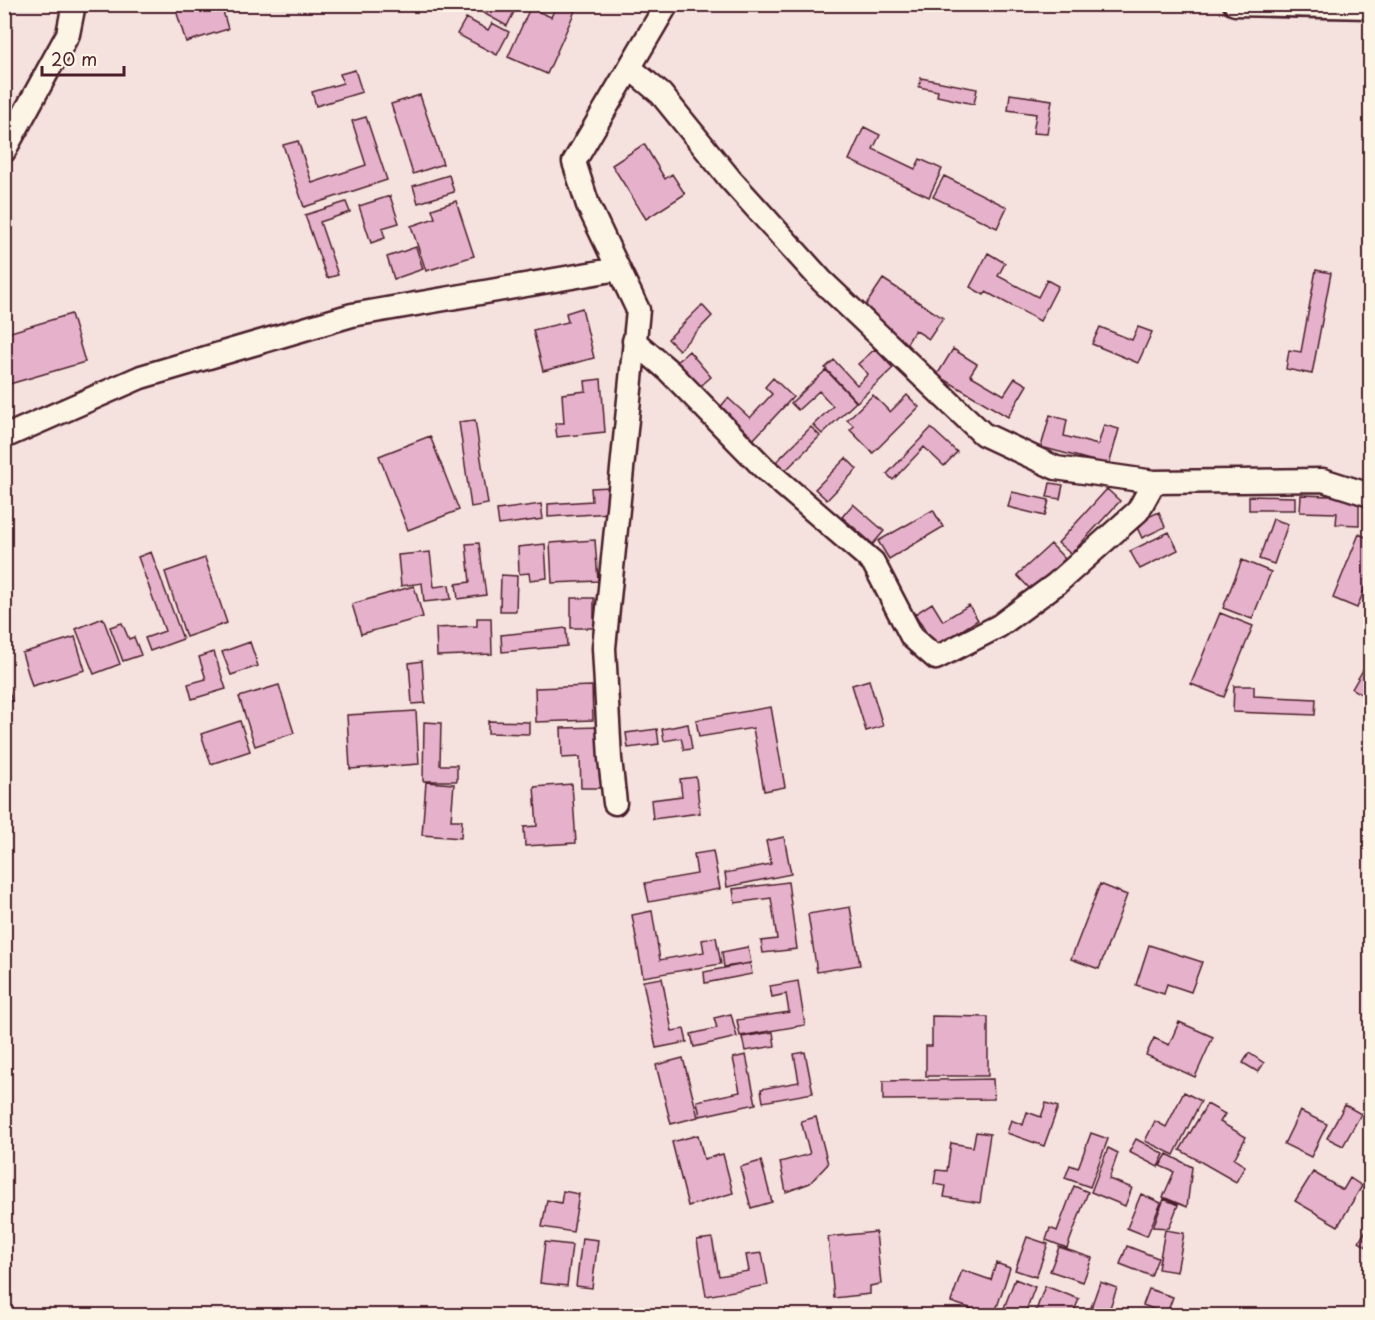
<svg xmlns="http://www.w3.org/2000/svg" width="1375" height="1320" font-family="'Playpen Sans',sans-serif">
<rect width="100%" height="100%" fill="#f5e1dd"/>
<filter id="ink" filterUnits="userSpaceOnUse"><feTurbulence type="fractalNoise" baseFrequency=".0167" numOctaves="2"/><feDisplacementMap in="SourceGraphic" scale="12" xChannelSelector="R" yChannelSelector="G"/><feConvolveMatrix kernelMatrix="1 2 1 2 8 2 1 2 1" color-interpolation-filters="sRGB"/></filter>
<g filter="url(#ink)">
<path fill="#e6b1cb" stroke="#4a1f2b" stroke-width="1.5" d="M174,4H221L228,29L186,42Z
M467,4H518L507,26Z
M557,4L575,11L547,74L508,57L530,8L551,17Z
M466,18L488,30L492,23L509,32L497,55L457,34Z
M355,70L362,92L316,106L312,92L343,83L340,74Z
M921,78L977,89L974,104L937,96L938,91L919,87Z
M1010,94L1052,100L1047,134L1033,133L1036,114L1008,110Z
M420,95L443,164L413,174L391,104Z
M366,117L387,180L304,207L283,145L298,141L312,183L366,165L352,121Z
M864,127L880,135L873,149L915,169L920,159L942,169L929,197L849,160Z
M644,144L665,179L672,174L685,194L646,219L612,165Z
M449,175L454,192L418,203L413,186Z
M944,176L1007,207L997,228L933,197Z
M390,196L399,223L382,228L385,238L371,243L359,206Z
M456,201L474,256L426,271L411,226L435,218L432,209Z
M346,202L350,212L320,222L338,275L327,278L305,215Z
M416,247L423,269L394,279L387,257Z
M988,253L1005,263L998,276L1038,297L1047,280L1058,286L1040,321L986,292L984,295L970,287Z
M1316,270L1331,273L1312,374L1286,369L1289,350L1301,352Z
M883,279L943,318L929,339L915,330L906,345L865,306Z
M702,305L712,316L679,350L668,339Z
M582,308L594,358L543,371L533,330L568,322L566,313Z
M71,314L85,362L6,385L4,379V334Z
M1100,327L1132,340L1138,327L1152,332L1138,363L1092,344Z
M875,349L893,368L857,402L825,368L834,360L857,385L868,374L858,364Z
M953,349L977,364L970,375L1004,395L1015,378L1027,385L1008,417L937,375Z
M689,351L711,377L696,390L674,364Z
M826,370L856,402L822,434L813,425L833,406L819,391L798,410L791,403Z
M773,378L793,397L751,442L717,411L728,398L750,418L772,394L765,387Z
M601,379L605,432L557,437L555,423H564L562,394L586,391L585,381Z
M873,395L890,412L907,395L919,407L873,453L850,430L854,426L847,420Z
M1050,415L1067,420L1064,436L1098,445L1104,425L1119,429L1109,465L1041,447Z
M475,420L488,504L471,507L459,422Z
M811,427L820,436L781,475L772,466Z
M931,428L957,452L944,466L924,447L893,480L887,474Z
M430,436L459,510L408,530L379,456Z
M846,458L857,469L827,500L815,489Z
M1050,483L1063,485L1060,499L1047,497Z
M610,487L611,513L548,517V504L592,501L591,488Z
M1107,489L1120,501L1071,554L1058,543Z
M1012,492L1049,500L1045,516L1008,507Z
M1301,495L1359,497V525L1336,524L1337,513L1300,512Z
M1249,496L1295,497V510H1249Z
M541,504L543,519L499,525L497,510Z
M853,504L884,531L873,544L842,517Z
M933,510L943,527L889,559L878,541Z
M1159,512L1165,527L1142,538L1135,523Z
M1273,519L1288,524L1274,564L1259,559Z
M1169,532L1178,550L1140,569L1130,551Z
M1359,534L1370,539V575L1357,608L1333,598Z
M595,540L598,581L552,583L550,543Z
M479,543L486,595L458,599L456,584L470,582L466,544Z
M545,544L547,578L530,580L529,573L519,574L518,547Z
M1051,544L1065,559L1031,590L1017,575Z
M151,552L183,639L150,651L145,638L165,631L138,557Z
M430,552L434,587L449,585L451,599L424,602L422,583L401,586L398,555Z
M205,558L227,623L186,637L165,572Z
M1242,560L1271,572L1252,619L1223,608Z
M501,575L517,576L516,611H500Z
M414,586L423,617L361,634L352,604Z
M571,598H594V628H571Z
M932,603L943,621L969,605L978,620L935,647L915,614Z
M1220,613L1253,626L1224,697L1191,684Z
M103,618L120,664L94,674L76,629Z
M477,618H491L492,654L437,656L436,628L477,626Z
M122,623L129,639L134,637L141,655L123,661L110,627Z
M566,628L567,646L502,652L501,635Z
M75,637L85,670L32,686L22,653Z
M250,642L258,666L231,675L222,652Z
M214,652L226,689L192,699L188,684L206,679L199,657Z
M422,661L425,703L412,704L409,663Z
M1367,663L1370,665V699L1352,689Z
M4,677L12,701L4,703Z
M869,680L883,726L866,731L852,685Z
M279,685L294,733L255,746L239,697Z
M592,686L593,720L536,722L535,688Z
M1234,686H1254V696L1316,699L1315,715L1233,712Z
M771,707L785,787L764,791L753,728L699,737L696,720Z
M416,711L419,764L350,769L347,715Z
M240,721L250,751L211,764L201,734Z
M488,721L529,722V734L488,733Z
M424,722L441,723L440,765H457V781H423Z
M688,724L692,749L684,750L681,738L664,741L662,729Z
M601,727L603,788H581L580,757L562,758L561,728Z
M657,729L659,744L628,748L626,733Z
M696,777L700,813L653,819L651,800L682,796L680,779Z
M426,782L454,784L451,820H462L461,838L422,835Z
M572,784L576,843L525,846L524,827L537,826L534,787Z
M784,837L791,874L727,887L725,873L771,864L766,841Z
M713,851L720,889L649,902L645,883L697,874L694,854Z
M788,882L797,949L763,953L761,941L777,939L771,898L735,903L733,889Z
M1100,884L1127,895L1099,969L1071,959Z
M850,907L860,965L817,972L808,914Z
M652,911L660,960L704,952L702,940L716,937L721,964L643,977L632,915Z
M1149,945L1202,962L1191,992L1167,984L1164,994L1136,985Z
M748,947L751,963L724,967L722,952Z
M750,963L752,974L705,983L704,972Z
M662,978L672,1031L684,1029L687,1042L656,1048L643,981Z
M798,981L805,1025L740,1036L737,1020L789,1012L786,994L772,997L770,986Z
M731,1014L737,1037L694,1047L691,1034L717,1028L714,1018Z
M932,1016L988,1017V1076H926V1046H932Z
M1179,1022L1213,1037L1195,1077L1146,1055L1154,1038L1169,1045Z
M773,1032L775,1046L745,1051L742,1037Z
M805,1052L813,1093L763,1102L761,1089L799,1082L794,1054Z
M1249,1053L1264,1063L1258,1072L1243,1063Z
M746,1055L756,1104L700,1116L697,1101L740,1092L733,1058Z
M683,1058L698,1117L671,1124L656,1065Z
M993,1079L994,1099L883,1100V1081Z
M1184,1092L1201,1101L1174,1155L1145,1141L1155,1121L1166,1127Z
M1046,1103L1058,1107L1044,1146L1007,1133L1011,1120L1023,1125L1027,1112L1041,1117Z
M1207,1104L1225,1114L1220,1122L1246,1137L1234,1159L1245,1166L1236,1182L1180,1150Z
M1345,1105L1361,1114L1343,1146L1327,1138Z
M1300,1111L1327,1124L1311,1157L1284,1144Z
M816,1117L828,1164L810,1183L786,1192L780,1162L810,1154L801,1121Z
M976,1132L990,1134L980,1203L944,1197L946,1186L934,1184L936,1170L947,1171L951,1143L973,1147Z
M1091,1133L1108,1139L1090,1187L1065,1178L1070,1165L1078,1168Z
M698,1135L704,1159L723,1154L733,1193L688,1206L672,1142Z
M1136,1139L1164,1154L1158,1167L1129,1152Z
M1108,1148L1118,1153L1109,1179L1132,1188L1125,1206L1091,1192Z
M1167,1154L1192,1167L1187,1207L1163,1197L1174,1172L1160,1166Z
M761,1161L772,1202L751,1208L740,1167Z
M1313,1172L1343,1190L1350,1178L1362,1186L1338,1226L1295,1201Z
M1074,1186L1088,1192L1067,1248L1046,1240L1050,1228L1057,1231Z
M563,1191L579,1194L573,1232L542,1227L547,1200L561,1203Z
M1141,1194L1161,1203L1147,1236L1127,1228Z
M1164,1199L1178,1205L1169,1228L1153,1227Z
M1369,1225L1370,1226V1249L1359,1242Z
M1165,1230L1184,1233L1177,1272L1158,1269Z
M876,1232L881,1284L870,1286V1294L834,1298L828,1237Z
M1027,1237L1048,1244L1036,1277L1015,1270Z
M582,1238L598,1240L592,1288L576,1286Z
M712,1238L719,1276L749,1271L746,1255L762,1253L768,1285L706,1296L697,1240Z
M545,1242L572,1245L567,1286L540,1283Z
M1127,1246L1158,1258L1151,1276L1120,1264Z
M1059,1247L1092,1258L1083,1282L1050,1271Z
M996,1263L1010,1268L994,1316L951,1302L962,1270L991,1280Z
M1015,1279L1035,1287L1024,1316H1001Z
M1100,1282L1117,1288L1107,1316H1088Z
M1045,1286L1079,1299L1072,1316H1034Z
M1149,1289L1173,1297L1166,1316H1153L1156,1310L1143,1305Z"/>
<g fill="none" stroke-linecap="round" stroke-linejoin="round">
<defs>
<path id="minor" d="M1235,4L1370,7
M630,68L661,94L730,179L822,281L983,434L1056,468L1154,482L1323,480L1370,495
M4,151L68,34L74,4
M634,341L669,371L764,468L873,562L912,637L936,658L999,626L1056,584L1138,511L1154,482
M4,437L141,377L352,315L618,269
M615,803L610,759L604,648L638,310L588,205L574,162L667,4"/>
</defs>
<use href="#minor" stroke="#4a1f2b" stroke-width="27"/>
<use href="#minor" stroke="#fcf5e5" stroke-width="22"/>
</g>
</g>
<rect width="1375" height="1320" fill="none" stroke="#fcf5e5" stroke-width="24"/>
<rect x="12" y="12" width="1351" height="1296" fill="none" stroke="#4a1f2b" stroke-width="2" filter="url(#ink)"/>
<path d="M42 66v9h82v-9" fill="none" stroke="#4a1f2b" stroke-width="3"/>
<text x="51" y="66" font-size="18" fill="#4a1f2b" stroke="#fcf5e5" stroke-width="4.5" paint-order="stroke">20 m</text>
</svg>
